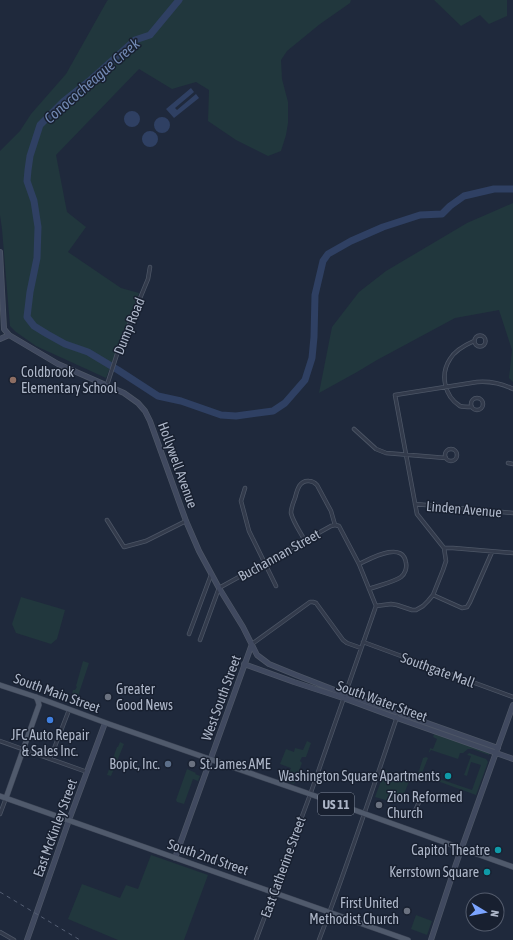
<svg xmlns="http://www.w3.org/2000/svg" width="513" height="940" font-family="'Asap Condensed',sans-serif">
<rect width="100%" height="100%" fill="#1f293c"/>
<path fill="#21373d" d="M108,0H351L350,3L320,24L287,51L281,60L282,79L288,102V123L286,135L281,151L268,156L236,140L208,121L209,90L196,82L172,89L139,69L56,155L67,212L86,227L68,252L121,288L139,293L106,378L36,346L16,332L10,326L2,229L0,215V151L20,131L31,114L66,74L107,1Z
M434,0H507V16L489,24L480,15L461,26Z
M513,203V382L509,378L512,350L499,310L455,318L377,360L357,372L319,393L332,327L359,292L386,271L467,223Z
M21,597L65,610L57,639L51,644L16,633L12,624Z
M83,661L89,663L76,702L70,701L73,690H75L77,687L76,686Z
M434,734L490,753L489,755L472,749H468L463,753H460L458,759L431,750L429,753L430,748L433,749L437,739L433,737Z
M307,741L311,743L306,757H302L300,761L302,763L294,784L286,781L291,768L280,764L286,749L294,752L295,748L303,750Z
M120,742L124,744L111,776L107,775L117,747H118Z
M469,753L486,759L488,762L476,795L418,774L423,758L426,757L428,758L422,773L472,790L481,765L471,762L467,776L464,775L471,756L467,755Z
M187,769L196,773L195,774L200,776L198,781L193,779L184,804L177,802L176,800Z
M385,770L410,779L404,794L401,793L399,795L402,798L401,801L396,803L375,797Z
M151,855L208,875L184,940H118L68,919L82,884L120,898L126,885L138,889Z
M416,915L432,921L427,935L411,929Z"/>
<path fill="#2f4063" d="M191,88L194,92L175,108L177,110L196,94L199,98L174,118L166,109Z
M124 119a8 8 0 1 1 16 0a8 8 0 1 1-16 0Z
M154 125a8 8 0 1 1 16 0a8 8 0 1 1-16 0Z
M142 139a8 8 0 1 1 16 0a8 8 0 1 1-16 0Z"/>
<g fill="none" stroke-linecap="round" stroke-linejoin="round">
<path stroke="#2f4063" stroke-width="7" d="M179,0L150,35L135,40L88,82L64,101L40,125L30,156L28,170L27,181L34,201L38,227L37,258L30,292L27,317L34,326L47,334L65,344L88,352L118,370L158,396L181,401L221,415L236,416L273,411L285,403L305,380L312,358L314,337L315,295L323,261L328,254L351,241L383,227L420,215L442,214L450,206L464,196L494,189H513"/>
<defs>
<path id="street" d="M474.5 341a5.5 5.5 0 1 1 11 0a5.5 5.5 0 1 1-11 0Z
M107,385L117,354L148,279L150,267
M471 404a6 6 0 1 1 12 0a6 6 0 1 1-12 0Z
M472,407C468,407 463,407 460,406C444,396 440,374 450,359C455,350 465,345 474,341
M354,429L376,449L386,453L446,458
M445 455a6 6 0 1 1 12 0a6 6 0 1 1-12 0Z
M508,463L513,464
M245,488L241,501L249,531L276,586
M415,504L513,513
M107,520L124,547L146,541L186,521
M305,541C301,533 293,522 291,513C291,508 293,503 295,498C297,491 299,480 309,481C313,481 315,483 317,485L331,511L335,525
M444,548H453L513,553
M359,564C370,559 403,540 406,563C407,568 405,574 401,577C394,582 377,586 369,589
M433,595L462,608L467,607L470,602L492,552
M376,606L391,604L397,605L412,610H416L423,606L428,601L433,595L443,570L446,561L444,548L417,514L395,395L477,382C490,381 501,383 513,389
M189,634L211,575
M200,640L219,588L331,526L335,525L339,526L359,564L376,606
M363,642L513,697
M252,644L310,602H313L316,603L343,640L347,643L361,648
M0,741L87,772
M50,759L69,710
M414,813L421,798
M0,814L6,798
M0,932L14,940
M256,940L310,795L376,606
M319,940C347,867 372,791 397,717"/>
<path id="secondary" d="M0,252L4,329L9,335L58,364L124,393L138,403L145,411L150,421L186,521L199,551L219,588L243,627L257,655L269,664L296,675L345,694L498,748
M0,339L9,335
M244,664L294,682L343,698L397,718L513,759
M175,858L252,644
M27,940L69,820L105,723
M431,940L456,864L513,705"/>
<path id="primary" d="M0,685L36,697L109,724L307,793L513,867
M0,796L408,940
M6,798L39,705L38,701L36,697"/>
</defs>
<use href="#street" stroke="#4d5666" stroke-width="4.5"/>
<use href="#secondary" stroke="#4d5666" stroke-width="6"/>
<use href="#primary" stroke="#3c4455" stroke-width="6"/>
<use href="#street" stroke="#333b4c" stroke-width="3"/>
<use href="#secondary" stroke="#40495f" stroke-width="4.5"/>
<use href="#primary" stroke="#505a6c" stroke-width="5"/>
<path stroke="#545e73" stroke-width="1" stroke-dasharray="4 4" stroke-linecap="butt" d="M0,892L80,940"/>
</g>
<circle fill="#8d6e63" stroke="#182030" stroke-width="1.5" cx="13" cy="380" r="4"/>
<g fill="#6b7280" stroke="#182030" stroke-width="1.5">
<circle cx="108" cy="697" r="4"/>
<circle cx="192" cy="764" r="4"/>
<circle cx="379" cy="805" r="4"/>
<circle cx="407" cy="911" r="4"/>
</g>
<circle fill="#3f7fe0" stroke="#182030" stroke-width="1.5" cx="50" cy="720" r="4"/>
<circle fill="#5c6f8a" stroke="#182030" stroke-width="1.5" cx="168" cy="764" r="4"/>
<g fill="#0f9aa8" stroke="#182030" stroke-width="1.5">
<circle cx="448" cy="776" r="4"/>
<circle cx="498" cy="850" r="4"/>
<circle cx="487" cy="872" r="4"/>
</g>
<g text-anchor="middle" stroke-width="3" stroke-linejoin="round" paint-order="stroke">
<rect fill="#182030" stroke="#80899a" stroke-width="1" x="318" y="793" width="36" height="22" rx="3"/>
<g font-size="13" font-weight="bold" fill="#adb6c8">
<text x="336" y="809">US 11</text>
</g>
<g font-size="14" fill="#adb6c8" stroke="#182030">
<text transform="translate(129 326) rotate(-68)" y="5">Dump Road</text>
<text transform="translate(178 465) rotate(70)" y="5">Hollywell Avenue</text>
<text transform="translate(464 509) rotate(5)" y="5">Linden Avenue</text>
<text transform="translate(279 555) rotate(-29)" y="5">Buchannan Street</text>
<text transform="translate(438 670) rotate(20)" y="5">Southgate Mall</text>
<text transform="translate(57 693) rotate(20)" y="5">South Main Street</text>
<text transform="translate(221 698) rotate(-70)" y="5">West South Street</text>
<text transform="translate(382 701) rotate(20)" y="5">South Water Street</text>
<text transform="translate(55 828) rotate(-70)" y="5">East McKinley Street</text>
<text transform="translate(208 857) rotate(19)" y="5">South 2nd Street</text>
<text transform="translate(283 867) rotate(-70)" y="5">East Catherine Street</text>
</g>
<g font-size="14" fill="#adb6c8" stroke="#182030" text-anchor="end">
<text x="21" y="377" text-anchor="start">Coldbrook<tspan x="21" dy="16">Elementary School</tspan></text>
<text x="116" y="694" text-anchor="start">Greater<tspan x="116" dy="16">Good News</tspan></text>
<text x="50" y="740" text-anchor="middle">JFC Auto Repair<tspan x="50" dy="16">&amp; Sales Inc.</tspan></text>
<text x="160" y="769">Bopic, Inc.</text>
<text x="200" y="769" text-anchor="start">St. James AME</text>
<text x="440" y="781">Washington Square Apartments</text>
<text x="387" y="802" text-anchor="start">Zion Reformed<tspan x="387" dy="16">Church</tspan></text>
<text x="490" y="855">Capitol Theatre</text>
<text x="479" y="877">Kerrstown Square</text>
<text x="399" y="908">First United<tspan x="399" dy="16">Methodist Church</tspan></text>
</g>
<g font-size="15" font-style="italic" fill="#7289b3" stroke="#182030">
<text transform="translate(92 81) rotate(-41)" y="5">Conococheague Creek</text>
</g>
</g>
<g transform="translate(485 912) rotate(100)"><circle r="19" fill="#182030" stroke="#545c6d"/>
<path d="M0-3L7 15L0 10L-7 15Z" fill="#7ba4ff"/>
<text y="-6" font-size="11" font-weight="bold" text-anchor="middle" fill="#adb6c8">N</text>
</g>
</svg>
